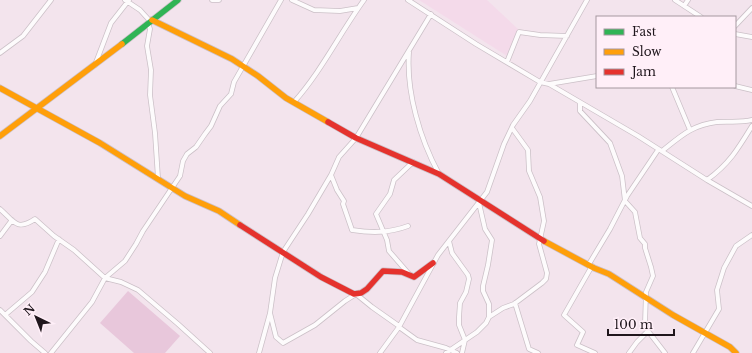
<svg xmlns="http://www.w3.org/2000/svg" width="752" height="353" font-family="'Libre Baskerville',serif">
<rect width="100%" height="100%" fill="#f3e4ed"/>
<path fill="#f4daea" d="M419,0H487L518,29L507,56Z"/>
<path fill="#e8c7db" d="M128,291L180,336L165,353H134L100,323Z"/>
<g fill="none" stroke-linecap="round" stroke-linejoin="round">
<defs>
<path id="street" d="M125,0L140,10L150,21
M212,0H219
M292,0L314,10L340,11L358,8
M408,0L476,44L540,82L549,84L638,136L707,180L752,206
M675,0L701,17
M684,6L688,0
M148,23L150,29L147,46L151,70L150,95L155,133L158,178
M735,26L752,8
M735,34L752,37
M409,52C406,92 420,139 439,174
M0,53L23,36L51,0
M507,62L519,32L540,35L567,36
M95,65L111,23L129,0
M549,84L597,76
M735,86L752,90
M672,87L690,130
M294,102C321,72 340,33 364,0
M580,103V111L610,143L622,176L625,201L635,212L640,238L645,244V248L651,267L653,276L646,292L645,324L648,331L665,353
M662,151C681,136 692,125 717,122C729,121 740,123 752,120
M331,175L337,190L344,201L343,204L352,230C372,233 389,233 408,226
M707,180C729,164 738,149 752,126
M479,203L485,229L492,240L488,265L483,286V291L489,304V317
M0,209C13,220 16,232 35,219L54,236L74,250L105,278L121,282L138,290L178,324L210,353
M0,236L12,220
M449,241L452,253L468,275L469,279L466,292L460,303L459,317V325L465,340L462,353
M589,264L610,229L627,196L658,150
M592,266L564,315L583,332L577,345L595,353
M409,274L389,251L387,240L376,214L390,194L394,180L413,162
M515,303L529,349L538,353
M0,310L31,341L45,353
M270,313L276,337L283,343L315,325L345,301L356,294L372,307L399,326
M5,315L32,292L45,272L59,239
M399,327L417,340L446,348L457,353
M51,353L92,302L105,278L125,261L136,244L143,231L180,176L183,161L187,154L196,147L205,134L211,126L220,106L231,94L234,82L281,0
M259,353L270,313L275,278L283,252L308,214L331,175L339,157L356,138L431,14
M380,353L399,327L438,255L487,192L504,144L513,125L530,101L587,0
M446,353L477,332L486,323L489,317L503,308L514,304L542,283L546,279L547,273L539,244L544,221L540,197L529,171L528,150L512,128
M629,353L637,342L648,331
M693,353L719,309L717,290L724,268L736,246L752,235"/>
<path id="fast" d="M122,44L178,0"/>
<path id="slow" d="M152,20L232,59L258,76L286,98L328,122
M0,88L100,143L185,196L219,211L240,225
M0,136L122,44
M544,241L594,268L609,274L673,315L730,347L736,353"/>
<path id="jam" d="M328,122L356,138L439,174L544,241
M240,225L321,277L354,294L361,293L367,289L383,271L402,272L414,277L433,263"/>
</defs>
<use href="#street" stroke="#cbc0c7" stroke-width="5.5"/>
<use href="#fast" stroke="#cbc0c7" stroke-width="7"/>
<use href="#slow" stroke="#cbc0c7" stroke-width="7"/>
<use href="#jam" stroke="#cbc0c7" stroke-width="7"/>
<use href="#street" stroke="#fdfbfc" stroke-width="4"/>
<use href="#fast" stroke="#30b455" stroke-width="5.5"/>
<use href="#slow" stroke="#ff9f0a" stroke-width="5.5"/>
<use href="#jam" stroke="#e5322d" stroke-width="5.5"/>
</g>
<rect x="596" y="16" width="140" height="72" fill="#ffeff8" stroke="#a598a0"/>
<rect x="604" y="29" width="20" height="6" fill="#30b455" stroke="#a598a0"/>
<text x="632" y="36" font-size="12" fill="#1f161c">Fast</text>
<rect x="604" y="49" width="20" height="6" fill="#ff9f0a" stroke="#a598a0"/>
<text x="632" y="56" font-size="12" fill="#1f161c">Slow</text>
<rect x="604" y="69" width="20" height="6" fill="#e5322d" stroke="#a598a0"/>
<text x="632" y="76" font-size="12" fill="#1f161c">Jam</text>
<g transform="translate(36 317) rotate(317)" stroke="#ffeff8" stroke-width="3" paint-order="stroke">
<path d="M0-3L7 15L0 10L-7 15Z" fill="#1f161c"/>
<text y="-6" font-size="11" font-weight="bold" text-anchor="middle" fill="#1f161c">N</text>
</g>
<path d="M608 329v6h66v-6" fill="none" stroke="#1f161c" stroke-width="2"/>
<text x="614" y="329" font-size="12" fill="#1f161c" stroke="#ffeff8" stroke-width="3" paint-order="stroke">100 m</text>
</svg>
